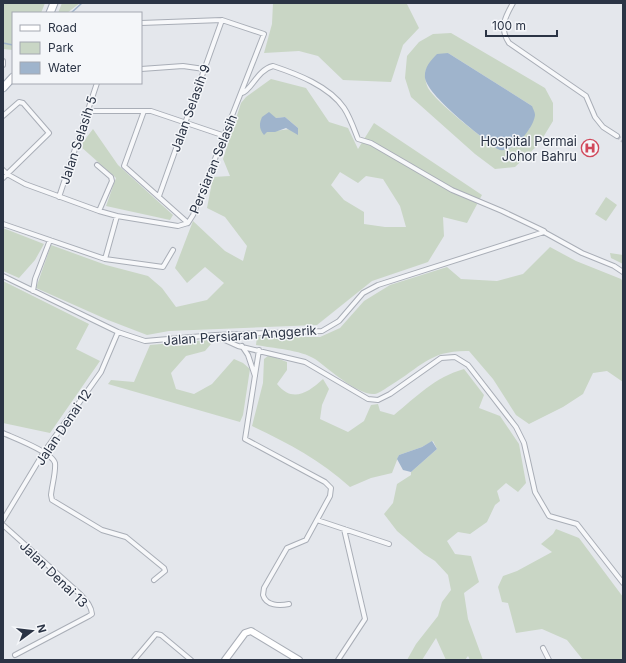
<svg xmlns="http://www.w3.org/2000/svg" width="626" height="663" font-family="Inter,sans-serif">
<rect width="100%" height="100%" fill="#e4e7ec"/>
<path fill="#c9d6c5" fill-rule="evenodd" d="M3,3H45L41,13H13V50L3,49Z
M62,3H80L67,13H58Z
M273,3H404L407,4L419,28L403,45L391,82L343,80L318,56L299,51L264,53L272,24Z
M451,33L545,88L553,103V121L539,144L515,167L495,169L475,154L411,97L405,78L407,56L419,42L433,34ZM448,53L532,106L530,128L515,145L506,150H500L493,146C477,133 438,104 428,88C425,82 425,76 426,69Z
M271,79L306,88L329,122L348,128L358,149L374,123L482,195L467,223L443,217L444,236L428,262L372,281L317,325L169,331L147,335L108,320L36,288L51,245L106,265L148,276L162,288L176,307L207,300L224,283L205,267L187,283L175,268L193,221L225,251L243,261L247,246L225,217L207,208L213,177L230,176L223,159L241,103L246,97ZM285,117L298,128L267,132L276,118ZM340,172L358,183L366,176L383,179L400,206L406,227H385L364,224V212L344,200L331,185Z
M93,129L118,165L173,215L170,220L106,206L116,178L80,146Z
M606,197L617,205L606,221L595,214Z
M3,228L44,244L35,260L19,278L3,271Z
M550,247L576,261L621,279L623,282V382L607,371L593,373L583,394L563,407L529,424L516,415L493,379L469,351C430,350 421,367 391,385C386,388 380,393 375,394C358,396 328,368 315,359C301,350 272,348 256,345L257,337H320L340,328L364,301L390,285L447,267L461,279L497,281L523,274Z
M610,253L623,255V264L611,258Z
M3,281L89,324L76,349L100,361L50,433L3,423Z
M207,340L211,344L205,351L186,356L171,373L176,389L194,394L212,384L234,359L243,363L250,369L243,415L240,422L108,384L111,380L134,382L150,345Z
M269,355L287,362V370L277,384C292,403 308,393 323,379L329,389L322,405L320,419L348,432L364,421L371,405L378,404L380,411L394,415C416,397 435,377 464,369L484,395L479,408L500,416L519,444L526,483L518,492L506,483L497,491L500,501L495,505L487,522L470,534L458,532L447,541L455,554L471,556L479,582L464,593L468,619L483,660H470L468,656L465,660H446L436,638L422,660H407L416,644L438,616L442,602L451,590L448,575L435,561L424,554L397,531L384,514L393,503L397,484L411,475V472L437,449L433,441L422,447L399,455L392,473L371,478L350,487C320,460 288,443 252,426L263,383L264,359Z
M556,529L579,538L623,597V660H583L567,640L542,629L516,633L508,603L502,602L498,587L503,576L517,571L552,552L541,544L553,534Z"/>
<path fill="#9fb4cc" d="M448,53L532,106C533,109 535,112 535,115C534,127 516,149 504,150C500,151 497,149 493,146C478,134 428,96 425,78C424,68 430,61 437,54Z
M269,112L276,118L285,117L298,128V135L286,128L275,132H267L264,135C259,129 259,124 262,117Z
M432,441L437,449L411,472L403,470L397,459L399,455L422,447Z"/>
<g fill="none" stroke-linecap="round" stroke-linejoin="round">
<path stroke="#9fb4cc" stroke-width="1.5" d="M71,13L82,3
M3,43L13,45"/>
<path stroke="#bfc3cb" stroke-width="4" stroke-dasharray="4 2" stroke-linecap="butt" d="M617,136L623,141"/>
<defs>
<path id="street" d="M513,3C505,17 499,28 509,43L586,96L595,117L603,127L617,136
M3,61V65
M141,69L183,66L204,69
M242,93C251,91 257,70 273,66C297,74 329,86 344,108C350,117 354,129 358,139L371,143L452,190L502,211L544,231
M87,111H151L225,136
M144,111L124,166L188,223
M3,116L19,102L23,103L49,133L3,178
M97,165L111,177L112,181L99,211
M3,170L7,174L25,184L99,211L117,216L178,226L188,223L193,215L264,34L222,20L141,23
M159,196L222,20
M59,197L97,83
M3,224L105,259L163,267L173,250
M105,259L117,216
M3,276L118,332L145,341L215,335L322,331L339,321L363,293L378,285L544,232L582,253L614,266L623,272
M33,291L35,279L50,240
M216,336L238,346L305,362L368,399L378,400L390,394L441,358L455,357L468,365L516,427L524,443L535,492L549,516L577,524L623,583
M242,346L248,355L255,376
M259,350L245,439L325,482L331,488L330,496L306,540L287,548L264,588L263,595C266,606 280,606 289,604
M3,433C14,438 52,452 55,463C56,472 52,485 51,495L52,500L102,530L126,537L164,568L165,571L154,580
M3,520L44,452L101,372L118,332
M317,520L389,544
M3,525L80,594C86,601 91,605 92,614L89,616L15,655
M543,648L549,660
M134,660L156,634L161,635L191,660
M338,660L365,619L344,529"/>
<path id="secondary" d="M225,660L245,633L251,631L299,660"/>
<path id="primary" d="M50,13L54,3
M3,88L13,77"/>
</defs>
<use href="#street" stroke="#a9aeb7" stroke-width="6"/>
<use href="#secondary" stroke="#a9aeb7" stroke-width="8"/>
<use href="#primary" stroke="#a3abb8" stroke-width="9"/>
<use href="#street" stroke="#f7f8fa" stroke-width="4"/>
<use href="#secondary" stroke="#fff" stroke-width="6"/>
<use href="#primary" stroke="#fff" stroke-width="7"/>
</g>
<defs>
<symbol id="hospital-ring" viewBox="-11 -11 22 22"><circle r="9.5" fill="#f4f6f9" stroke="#d1495b" stroke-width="1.5"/><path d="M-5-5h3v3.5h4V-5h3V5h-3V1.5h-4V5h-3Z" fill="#d1495b"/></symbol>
</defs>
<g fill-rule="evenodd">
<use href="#hospital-ring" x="580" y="138" width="20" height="20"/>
</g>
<g text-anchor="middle" stroke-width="3" stroke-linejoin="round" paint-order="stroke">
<g font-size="13" fill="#2b3445" stroke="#f4f6f9">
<text transform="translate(190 108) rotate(-70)" y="5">Jalan Selasih 9</text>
<text transform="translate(78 140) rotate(-72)" y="5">Jalan Selasih 5</text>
<text transform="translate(213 164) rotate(-68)" y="5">Persiaran Selasih</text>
<text transform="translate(240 335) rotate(-4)" y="5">Jalan Persiaran Anggerik</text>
<text transform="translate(63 427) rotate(-56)" y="5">Jalan Denai 12</text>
<text transform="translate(54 574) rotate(44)" y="5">Jalan Denai 13</text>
</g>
<g font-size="13" fill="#2b3445" stroke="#f4f6f9" text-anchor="end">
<text x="577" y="146">Hospital Permai<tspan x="577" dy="15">Johor Bahru</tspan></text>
</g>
</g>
<rect width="626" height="663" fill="none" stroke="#2b3445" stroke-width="8"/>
<rect x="12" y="12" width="130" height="72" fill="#f4f6f9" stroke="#a4a8b1"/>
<rect x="20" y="25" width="20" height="6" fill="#ffffff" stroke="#a4a8b1"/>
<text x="48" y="32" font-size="12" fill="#2b3445">Road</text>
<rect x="20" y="42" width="20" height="12" fill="#c9d6c5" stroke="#a4a8b1"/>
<text x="48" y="52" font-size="12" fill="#2b3445">Park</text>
<rect x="20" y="62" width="20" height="12" fill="#9fb4cc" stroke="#a4a8b1"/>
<text x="48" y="72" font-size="12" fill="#2b3445">Water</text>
<g transform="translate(32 631) rotate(75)" stroke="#f4f6f9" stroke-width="3" paint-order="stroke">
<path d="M0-3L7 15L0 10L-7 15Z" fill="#2b3445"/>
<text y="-6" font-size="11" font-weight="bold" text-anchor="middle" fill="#2b3445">N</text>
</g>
<path d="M486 30v6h71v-6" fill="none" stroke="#2b3445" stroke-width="2"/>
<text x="492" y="30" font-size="12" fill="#2b3445" stroke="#f4f6f9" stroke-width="3" paint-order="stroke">100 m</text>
</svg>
